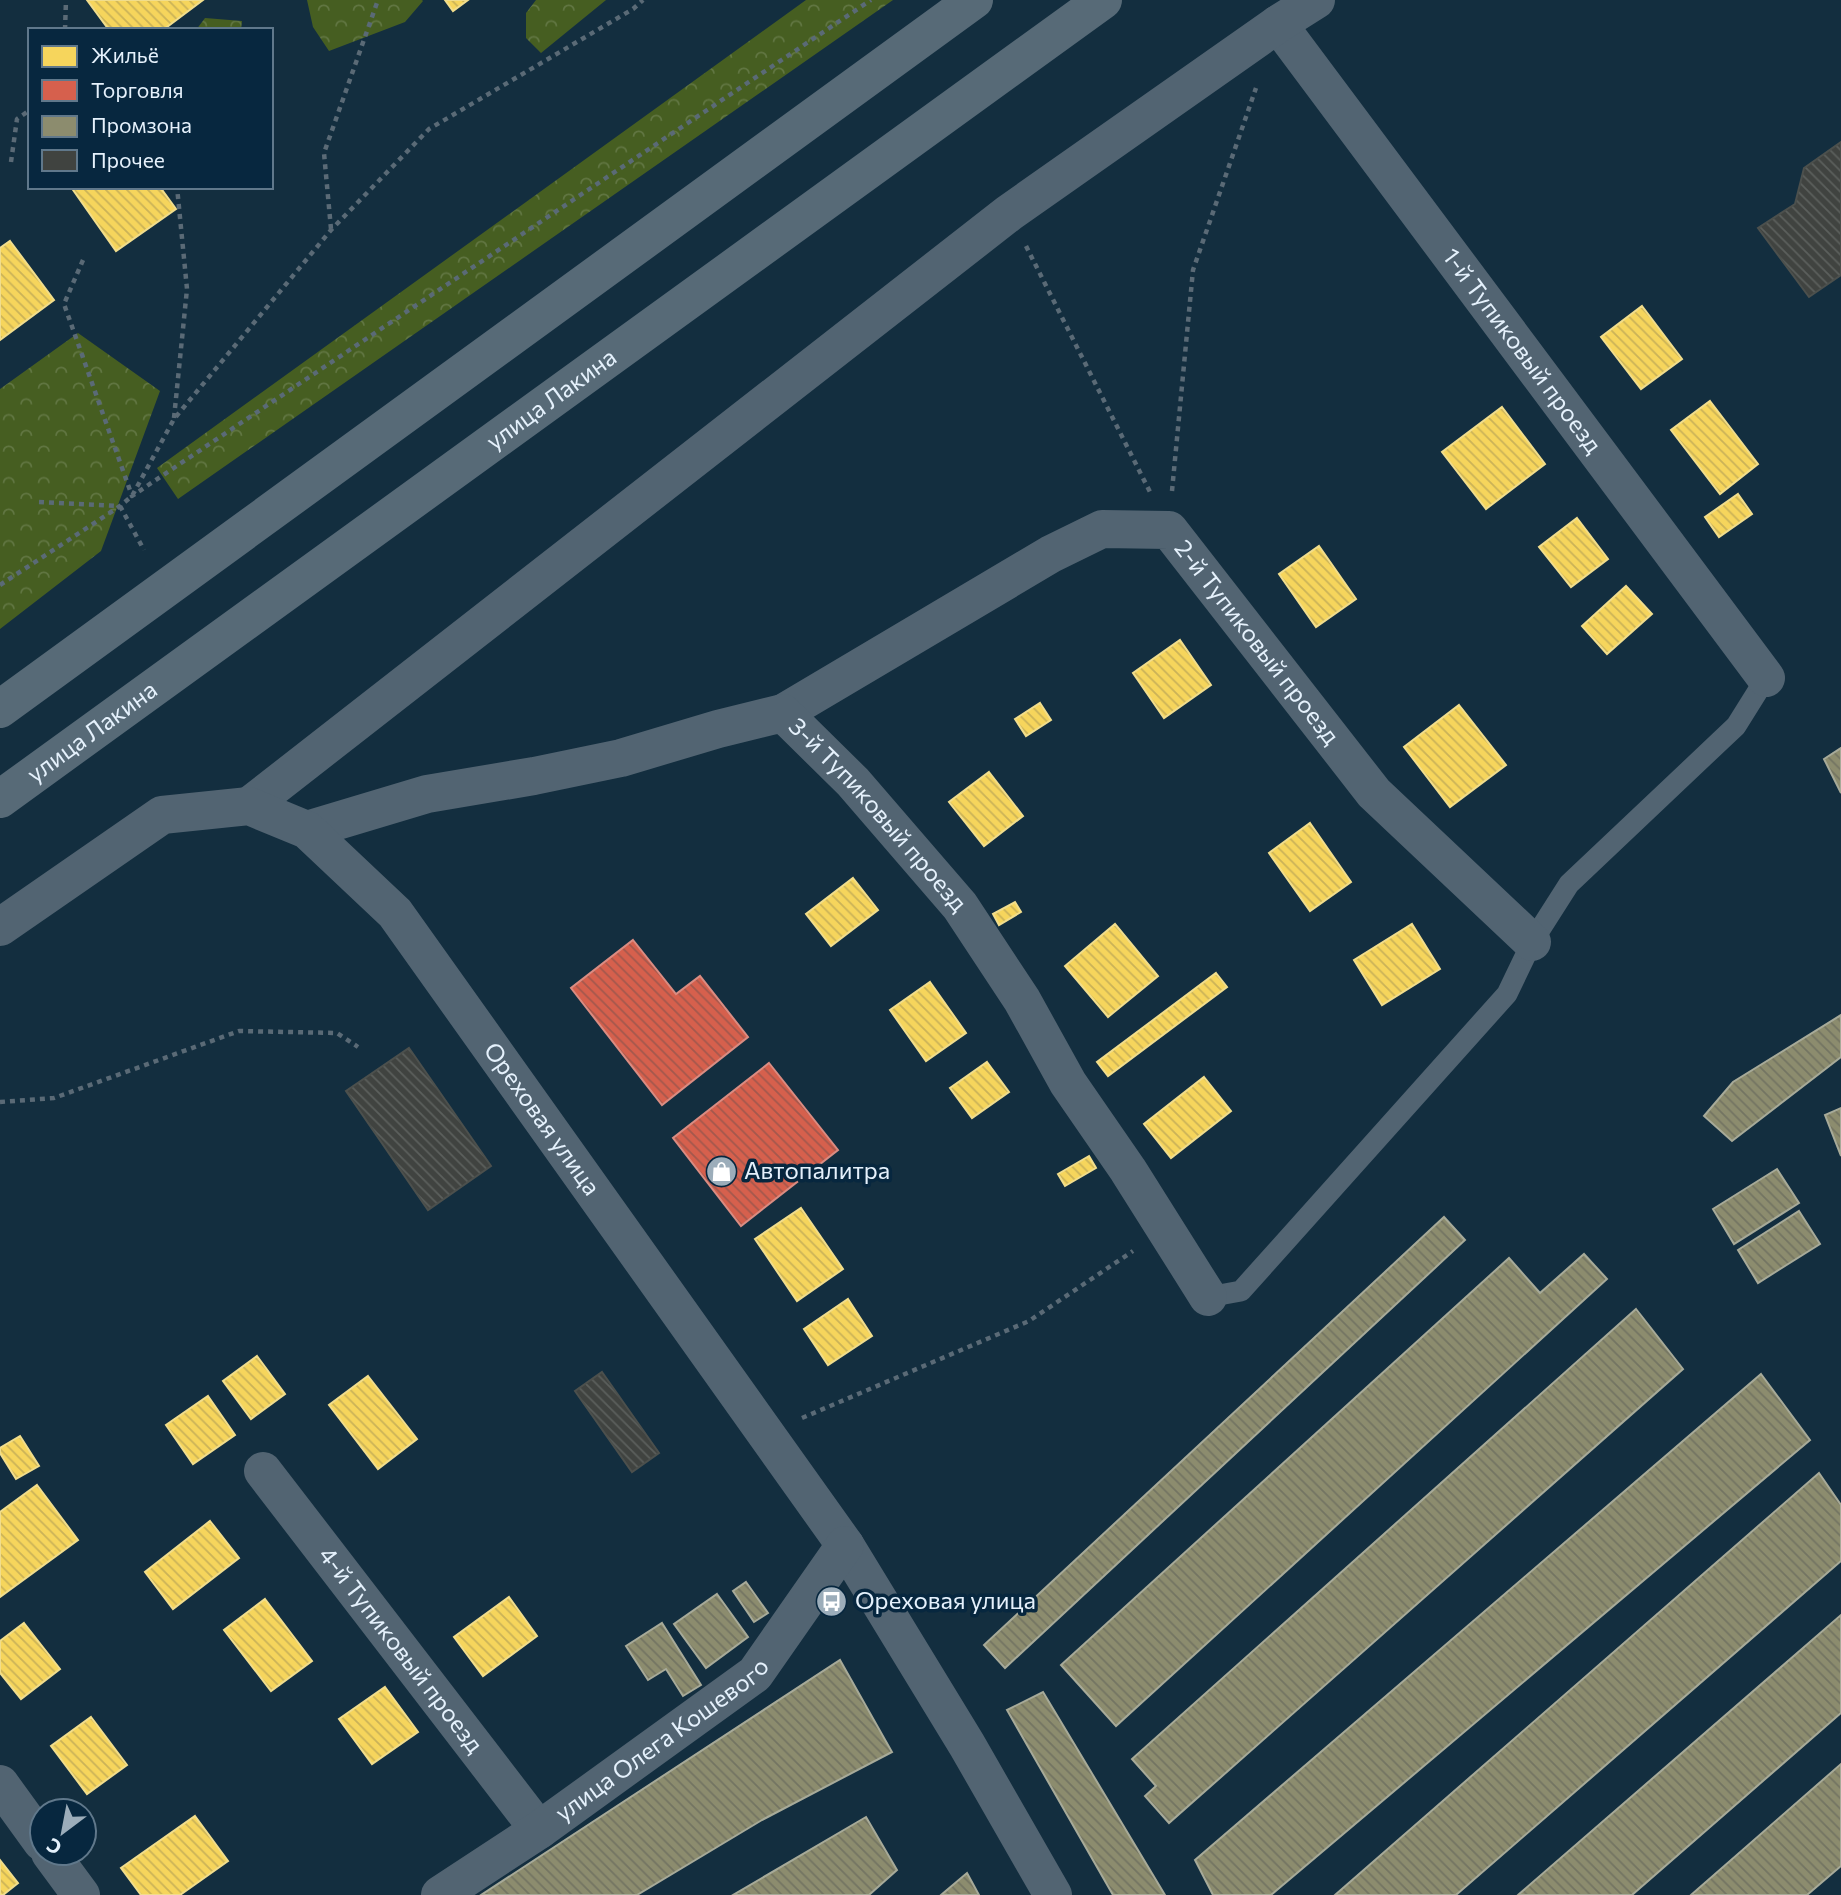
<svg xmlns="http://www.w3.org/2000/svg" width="1841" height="1895" font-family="Commissioner,sans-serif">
<defs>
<pattern id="forest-crowns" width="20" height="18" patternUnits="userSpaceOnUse" patternTransform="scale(1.75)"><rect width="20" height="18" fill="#465e21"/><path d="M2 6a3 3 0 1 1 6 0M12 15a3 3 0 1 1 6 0" fill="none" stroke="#617642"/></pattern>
<pattern id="homes-back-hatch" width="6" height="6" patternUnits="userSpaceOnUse" patternTransform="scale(1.75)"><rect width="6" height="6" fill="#f6d55c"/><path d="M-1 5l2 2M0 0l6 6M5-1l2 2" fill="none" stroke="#cab258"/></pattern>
<pattern id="shops-back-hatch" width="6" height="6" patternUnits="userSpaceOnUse" patternTransform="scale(1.75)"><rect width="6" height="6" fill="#d6604d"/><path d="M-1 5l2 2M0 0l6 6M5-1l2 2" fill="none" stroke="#a3584d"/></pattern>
<pattern id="industry-back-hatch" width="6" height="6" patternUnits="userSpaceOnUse" patternTransform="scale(1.75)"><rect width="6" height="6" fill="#8c8c6e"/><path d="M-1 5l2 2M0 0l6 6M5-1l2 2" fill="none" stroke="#737462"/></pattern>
<pattern id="building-back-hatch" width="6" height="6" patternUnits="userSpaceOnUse" patternTransform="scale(1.75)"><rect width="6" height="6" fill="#404340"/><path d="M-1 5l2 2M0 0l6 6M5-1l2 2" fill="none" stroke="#5b5f5c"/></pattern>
</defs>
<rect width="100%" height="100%" fill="#132e3f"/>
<path fill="url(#forest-crowns)" d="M307,0H422L423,1L405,22L329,51L313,27Z
M536,0H606L541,53L526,38V13Z
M806,0H893L178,499L157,468Z
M205,18L242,21L241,30H196Z
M78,333L160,391L101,551L0,629V389Z"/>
<path fill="url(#homes-back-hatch)" stroke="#f1dd8c" stroke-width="2" d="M87,0H203L163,30H109Z
M445,0H468L453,11Z
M71,187H160L176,209L116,251Z
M10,241L54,300L0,340V248Z
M1642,306L1682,359L1641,389L1601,337Z
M1710,401L1758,464L1720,494L1671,430Z
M1502,407L1545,464L1486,509L1442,452Z
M1738,494L1752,514L1719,537L1705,517Z
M1577,518L1608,559L1571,587L1539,547Z
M1319,546L1356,599L1316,627L1279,574Z
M1626,586L1652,614L1607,654L1582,626Z
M1180,640L1211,685L1164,718L1133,673Z
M1040,703L1051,720L1026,736L1015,719Z
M1459,705L1506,765L1450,807L1404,747Z
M989,772L1023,816L984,846L949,802Z
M1310,823L1351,882L1310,911L1269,853Z
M853,878L878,910L831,946L806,914Z
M1015,902L1021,912L999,925L993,914Z
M1115,924L1158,976L1108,1017L1065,966Z
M1412,924L1440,969L1382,1005L1354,960Z
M1216,973L1227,987L1108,1076L1097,1062Z
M930,982L966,1033L926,1061L890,1010Z
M987,1062L1009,1092L972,1118L950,1088Z
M1204,1077L1231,1111L1171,1158L1144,1124Z
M1089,1156L1096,1168L1065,1186L1058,1174Z
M801,1208L843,1269L797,1301L755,1239Z
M848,1299L872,1336L828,1365L804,1329Z
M257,1356L285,1394L251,1419L223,1381Z
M368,1376L417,1439L378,1469L329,1405Z
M208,1396L235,1435L193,1464L166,1425Z
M20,1436L39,1466L16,1479L0,1453V1448Z
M37,1485L78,1540L0,1597V1512Z
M210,1521L239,1558L173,1609L145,1572Z
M509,1597L537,1636L483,1676L454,1637Z
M265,1599L312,1661L271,1691L224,1630Z
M24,1623L60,1669L21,1699L0,1673V1641Z
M385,1687L418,1732L372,1764L339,1719Z
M91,1717L127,1765L87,1794L51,1746Z
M195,1816L228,1861L180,1895H141L121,1868Z
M0,1860L18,1883L3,1895H0Z"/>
<path fill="url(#shops-back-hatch)" stroke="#da8c82" stroke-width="2" d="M633,940L676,994L700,976L748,1037L662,1105L571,988Z
M769,1063L838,1150L741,1226L673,1138Z"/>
<path fill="url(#industry-back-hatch)" stroke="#a7aa99" stroke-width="2" d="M1841,748V793L1824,759Z
M1841,1015V1057L1732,1141L1704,1116L1733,1082Z
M1841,1108V1156L1825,1115Z
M1777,1169L1799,1203L1734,1244L1713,1209Z
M1799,1211L1820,1244L1758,1283L1738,1250Z
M1444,1217L1465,1240L1005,1668L984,1645Z
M1584,1254L1607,1279L1116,1726L1061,1665L1509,1258L1540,1293Z
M1636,1309L1683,1369L1169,1823L1145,1796L1156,1786L1132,1759Z
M1761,1374L1810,1440L1271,1895H1213L1195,1860Z
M1819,1473L1841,1505V1561L1456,1895H1335Z
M746,1582L768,1613L754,1622L733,1591Z
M717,1594L748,1637L706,1668L674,1624Z
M1841,1615V1713L1632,1895H1518Z
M662,1623L701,1685L683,1696L666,1669L648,1680L626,1646Z
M840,1660L892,1752L762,1820L637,1895H481Z
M1043,1692L1165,1895H1113L1007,1710Z
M1841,1764V1866L1807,1895H1691Z
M866,1817L897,1870L869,1895H733Z
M967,1873L979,1895H941Z"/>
<path fill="url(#building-back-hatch)" stroke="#4c504d" stroke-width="2" d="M1841,142V275L1809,297L1758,228L1795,204L1804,168Z
M409,1048L491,1166L428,1210L346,1091Z
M602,1372L659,1453L632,1472L575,1391Z"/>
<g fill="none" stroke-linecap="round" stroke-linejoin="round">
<path stroke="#5a6a76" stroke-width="4.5" stroke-dasharray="5 5" stroke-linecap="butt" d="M65,30L66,0
M11,162L17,119L30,110
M331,229L324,153L378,0
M1026,246L1150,492
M83,260L64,304L132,496L871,0
M174,418L187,289L177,187
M1172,491L1193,270L1256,88
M39,502L119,506
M120,506L144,550
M0,585L120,506L132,496L174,419L331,230L429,129L633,9L643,0
M0,1102L54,1098L239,1031L337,1033L358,1047
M802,1418L1029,1321L1133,1251"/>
<path stroke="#526472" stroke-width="21" d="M1208,1297L1241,1291L1507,994L1532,942L1569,884L1736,726L1766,678"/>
<g stroke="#526472" stroke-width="38">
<path id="s1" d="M1278,24L1766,678"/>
<path id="s2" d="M783,713L1051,554L1102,529L1169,530L1374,793L1532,942"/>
<path d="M249,806L1009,213L1278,24L1316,0"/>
<path id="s3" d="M307,830L427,794L534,776L621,758L718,729L783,713L853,782L960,906L1022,1000L1068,1083L1128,1170L1208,1297"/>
<path id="s4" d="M0,927L162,815L249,806L307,830L395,913L845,1545L967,1745L1053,1895"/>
<path id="s5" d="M263,1471L539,1830"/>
<path d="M0,1784L42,1842"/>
<path d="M50,1853L81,1895"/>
<path id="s6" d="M440,1895L539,1830L755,1674L845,1545"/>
</g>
<g stroke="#576a77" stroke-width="38">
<path d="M0,709L974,0"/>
<path id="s7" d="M0,799L1103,0"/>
</g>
</g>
<defs>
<symbol id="shop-disc" viewBox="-11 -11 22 22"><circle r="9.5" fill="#9cadba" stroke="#07273f"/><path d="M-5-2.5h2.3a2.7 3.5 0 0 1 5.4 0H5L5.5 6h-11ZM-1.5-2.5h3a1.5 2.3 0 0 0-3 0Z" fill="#fff"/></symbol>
<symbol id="bus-disc" viewBox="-11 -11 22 22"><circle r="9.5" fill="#9cadba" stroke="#07273f"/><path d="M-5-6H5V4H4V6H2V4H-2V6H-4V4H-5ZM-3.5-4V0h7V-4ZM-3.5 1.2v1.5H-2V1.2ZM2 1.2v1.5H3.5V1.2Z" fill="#fff"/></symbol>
</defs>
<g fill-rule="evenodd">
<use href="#shop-disc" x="704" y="1154" width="35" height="35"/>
<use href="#bus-disc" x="814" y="1584" width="35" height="35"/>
</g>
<g text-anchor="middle" stroke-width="7" stroke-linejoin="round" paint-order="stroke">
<g font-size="24" fill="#e5f1fc" stroke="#07273f">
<text dy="8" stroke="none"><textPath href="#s1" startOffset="408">1-й Тупиковый проезд</textPath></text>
<text dy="8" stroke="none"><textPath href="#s7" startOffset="681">улица Лакина</textPath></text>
<text dy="8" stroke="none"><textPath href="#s2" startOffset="578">2-й Тупиковый проезд</textPath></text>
<text dy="8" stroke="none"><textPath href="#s7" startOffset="114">улица Лакина</textPath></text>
<text dy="8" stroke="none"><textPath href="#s3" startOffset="630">3-й Тупиковый проезд</textPath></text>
<text dy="8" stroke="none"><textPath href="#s4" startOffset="721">Ореховая улица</textPath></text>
<text dy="8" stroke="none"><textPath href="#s5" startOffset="226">4-й Тупиковый проезд</textPath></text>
<text dy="8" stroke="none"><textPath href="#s6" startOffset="271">улица Олега Кошевого</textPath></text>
</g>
<g font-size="24" fill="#e5f1fc" stroke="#07273f" text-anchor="start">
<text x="744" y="1179">Автопалитра</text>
<text x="855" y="1609">Ореховая улица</text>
</g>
</g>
<rect x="28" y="28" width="245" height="161" fill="#07273f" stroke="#60788b" stroke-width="2"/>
<rect x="42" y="46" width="35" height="21" fill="#f6d55c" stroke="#60788b" stroke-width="2"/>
<text x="91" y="63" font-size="21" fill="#e5f1fc">Жильё</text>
<rect x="42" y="80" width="35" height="21" fill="#d6604d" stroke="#60788b" stroke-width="2"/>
<text x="91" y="98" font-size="21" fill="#e5f1fc">Торговля</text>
<rect x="42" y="116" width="35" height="21" fill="#8c8c6e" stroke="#60788b" stroke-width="2"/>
<text x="91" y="133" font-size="21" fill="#e5f1fc">Промзона</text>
<rect x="42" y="150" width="35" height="21" fill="#404340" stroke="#60788b" stroke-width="2"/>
<text x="91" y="168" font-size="21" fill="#e5f1fc">Прочее</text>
<g transform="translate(63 1832) rotate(212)"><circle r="33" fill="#07273f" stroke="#60788b" stroke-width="2"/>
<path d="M0-5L12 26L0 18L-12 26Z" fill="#9cadba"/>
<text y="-10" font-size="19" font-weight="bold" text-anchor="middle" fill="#e5f1fc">С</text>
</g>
</svg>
